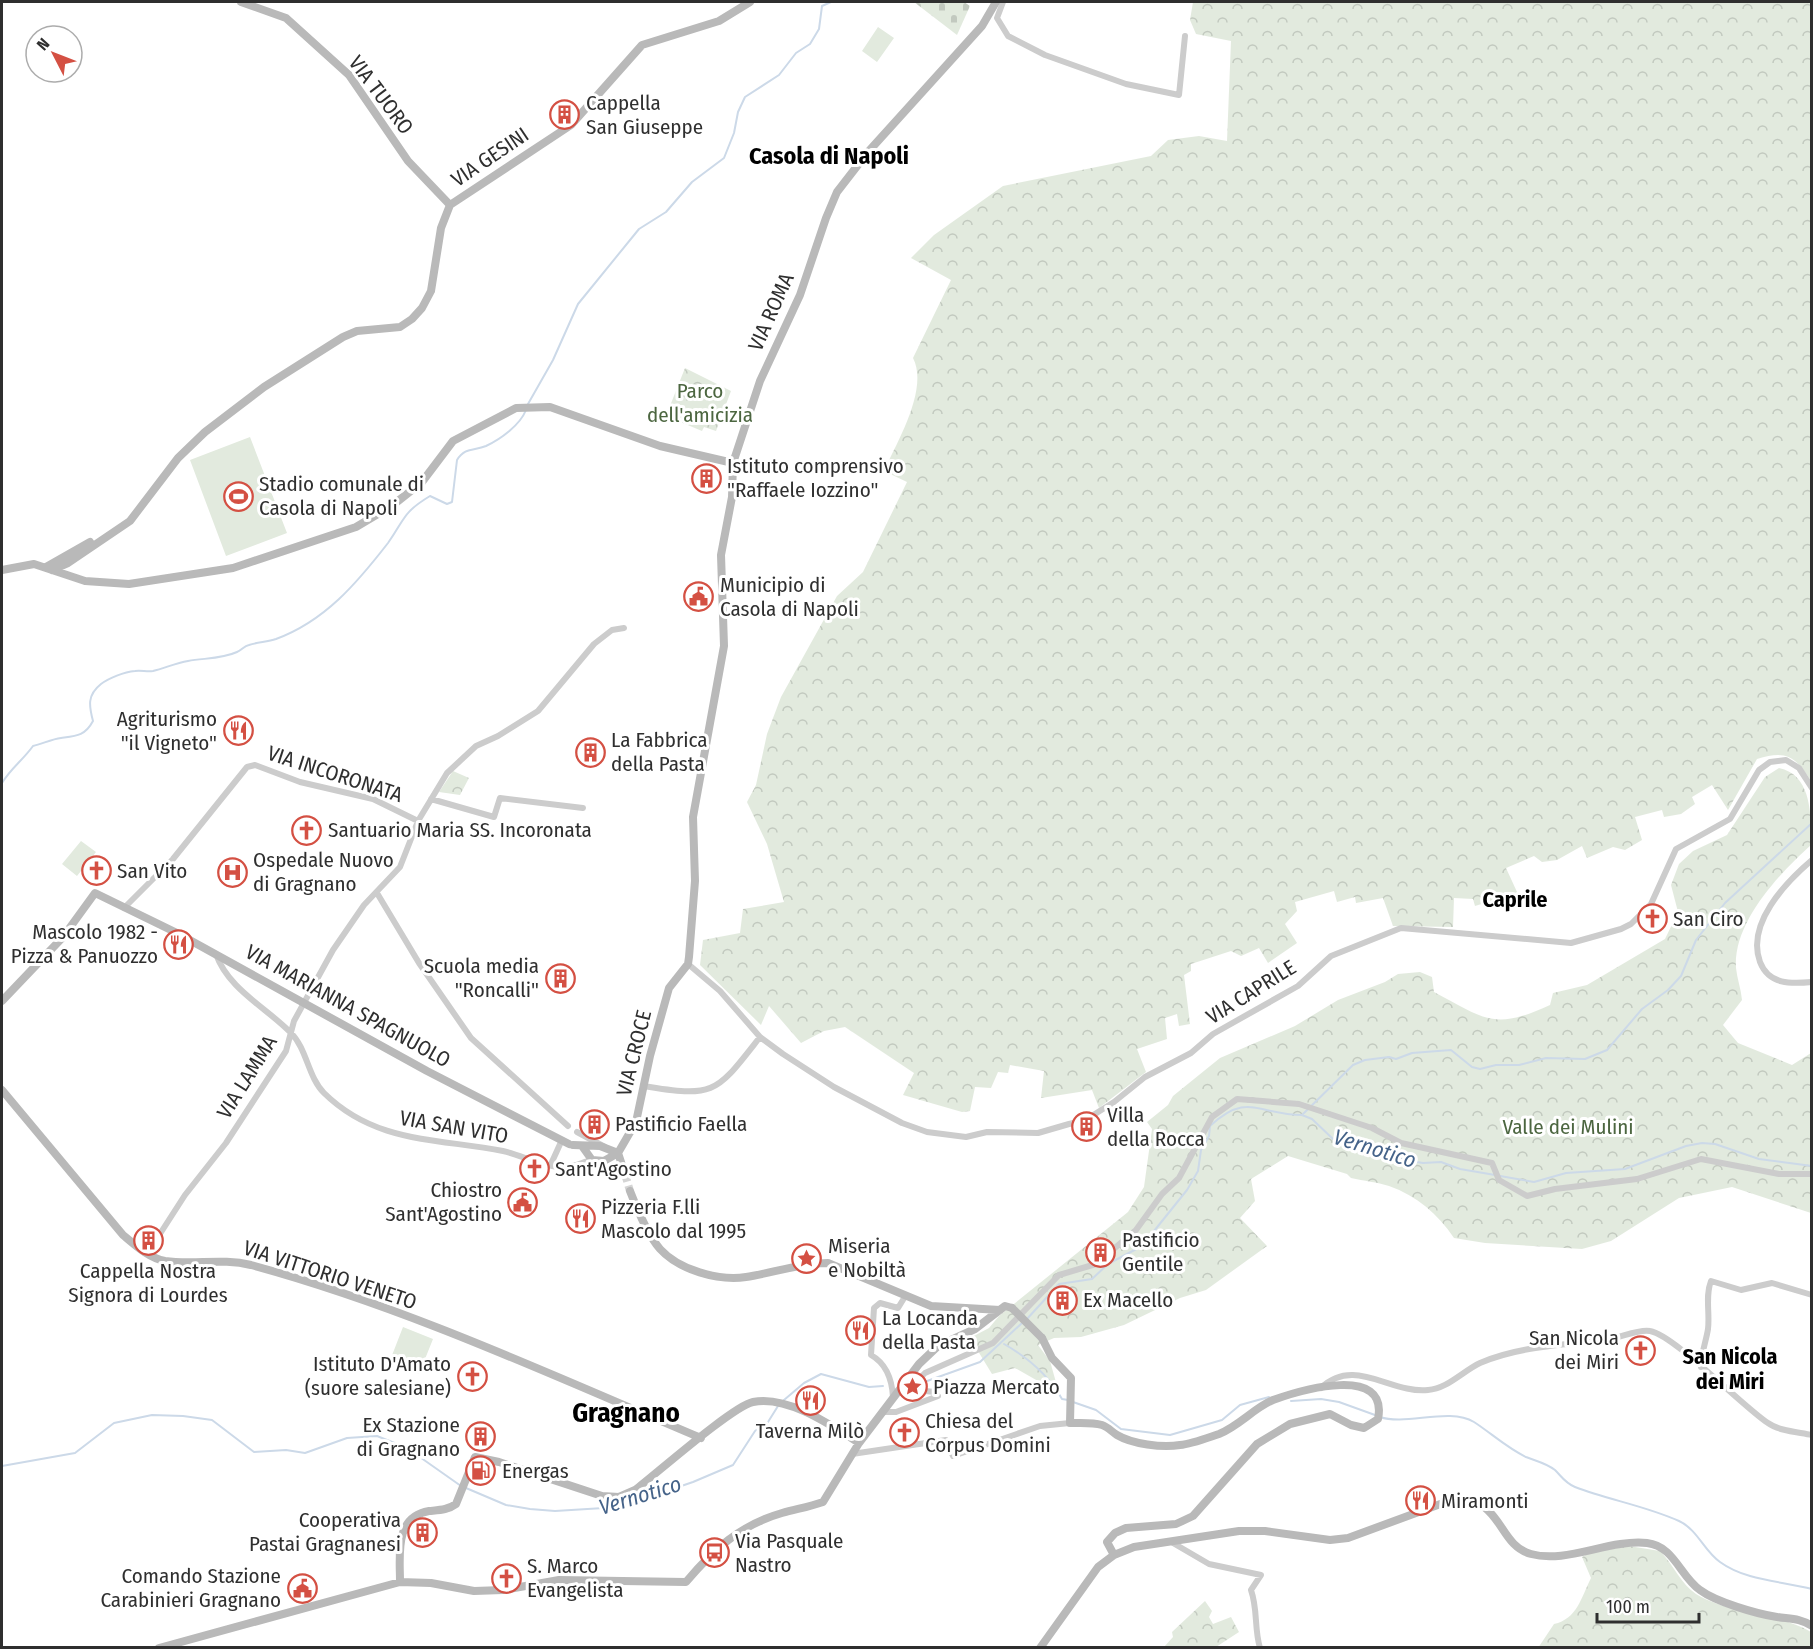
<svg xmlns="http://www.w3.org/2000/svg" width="1813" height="1649" font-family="'Fira Sans Condensed',sans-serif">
<defs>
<pattern id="forest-crowns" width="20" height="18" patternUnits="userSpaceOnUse" patternTransform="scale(1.5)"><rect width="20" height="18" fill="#e2eade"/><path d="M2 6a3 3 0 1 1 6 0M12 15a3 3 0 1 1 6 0" fill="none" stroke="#c2c9bf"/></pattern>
<pattern id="cemetery-stones" width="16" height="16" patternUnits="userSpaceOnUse" patternTransform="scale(1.5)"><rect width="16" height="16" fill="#e2eade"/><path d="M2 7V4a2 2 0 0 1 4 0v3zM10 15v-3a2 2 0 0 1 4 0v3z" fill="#c2c9bf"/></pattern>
</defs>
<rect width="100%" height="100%" fill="#fff"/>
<path fill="url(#forest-crowns)" d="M1193,2H1811V781C1795,756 1786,750 1757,759L1728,810L1712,785L1692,797L1695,804L1681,814L1664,817L1662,810L1635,817L1642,840L1625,850L1613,847L1587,858L1582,846L1557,860L1542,862L1534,856L1506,868L1523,905L1515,906C1502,896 1490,902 1475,906L1473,899L1454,898L1453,927L1393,926L1383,898L1356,903L1355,897L1337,902L1334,891L1295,902L1297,911L1285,924L1297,943L1268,963L1259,948L1241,956L1231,951L1191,964V971L1184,975L1190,1024L1179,1026L1177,1014L1165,1018L1167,1039L1137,1049L1146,1072L1099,1108L1092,1090L1041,1098L1044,1071L1010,1065L1008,1073L998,1072L991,1088L975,1087L970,1111L962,1112L903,1095L914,1073L845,1027L824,1031L801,1043L769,1006L761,1025L700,965L703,940L740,933L743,909L784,902L767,844L747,802L756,785L767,734L781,697L837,596L863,572L907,482L884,471C897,442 929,389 913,358L951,280L911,258L934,235L1003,186L1151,156L1168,140L1199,136L1227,141L1231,41L1196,34L1190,20Z
M685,368L731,391L716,431L704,427L702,431L666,416Z
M1779,768C1813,775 1811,818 1811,845C1780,873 1733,922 1736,968C1737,978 1741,989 1742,1000L1723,1025L1738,1043L1792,1065L1811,1053V1213L1732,1187L1679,1198L1611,1241L1582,1249L1485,1243L1454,1238C1438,1214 1417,1196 1389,1186C1377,1182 1364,1181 1351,1178L1347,1174L1288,1156L1251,1179L1255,1201L1240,1218L1267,1246L1206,1290L1180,1298L1124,1325L1081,1337L1054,1338L1038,1345L1050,1361L1059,1393L1015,1368L992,1374L970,1338L989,1328L999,1316L1128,1212L1144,1187L1152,1129L1147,1122L1168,1105L1173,1096L1220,1058L1295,1026L1338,1000L1385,982L1398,974L1420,972L1432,977L1434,992C1485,1019 1494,1031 1550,1005L1553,993L1587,985L1665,939L1678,912L1671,885L1679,864L1693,851L1727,835L1765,777Z
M453,771L469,778L460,795L439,792Z
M1629,1546L1660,1551C1673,1564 1681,1584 1696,1594C1731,1615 1776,1612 1811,1632V1647L1538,1648L1554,1624C1577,1619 1581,1598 1591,1578L1582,1557L1589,1553Z
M1205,1601L1212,1611L1209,1617L1213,1624L1231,1617L1239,1632L1216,1647H1164L1173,1637L1172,1632Z"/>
<path fill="url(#cemetery-stones)" d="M914,2H964L970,6L957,35Z"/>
<path fill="#e2eade" d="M878,27L894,38L877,62L862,51Z
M250,437L287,533L226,556L190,460Z
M81,841L96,852L77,876L62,864Z
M403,1327L433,1339L419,1374L389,1363Z"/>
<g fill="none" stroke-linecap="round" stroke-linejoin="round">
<path stroke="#ccd9e8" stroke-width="2" d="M528,404L553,360L578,304L639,229L666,212L692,182L724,158L734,133L738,112L745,97L779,75L796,53L810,44L819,29L822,6L831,2
M2,783C11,768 23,760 33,746C42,744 52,739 61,738C76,736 85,736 93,721C89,706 87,695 101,684C109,678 124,672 135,671C141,670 147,672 153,671C165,668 176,663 188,661C204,658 222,659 237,652C242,650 244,646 249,645C258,642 267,642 276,639C325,621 357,583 388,543C405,519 402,513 430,496L447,504L452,502L457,460C465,447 474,451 486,446C501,439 520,425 526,410
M1302,1115L1353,1065L1365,1060L1389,1057L1396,1059L1412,1053L1451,1050L1472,1067L1480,1069L1496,1065H1519L1546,1058L1585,1059L1607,1050L1642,1009L1668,990L1681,976L1696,940L1725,903L1812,823
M1500,1176L1534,1182L1566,1173L1625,1169L1686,1146L1702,1143L1715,1144L1759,1159L1812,1166
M1026,1320L1059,1284L1092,1279L1108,1264L1142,1246L1187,1190L1198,1171L1201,1150L1209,1136L1210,1126C1248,1091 1258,1115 1302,1115L1312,1119L1333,1139L1340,1142L1362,1145L1378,1153L1405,1160L1423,1163L1441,1162L1460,1169L1495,1175
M1004,1344C1027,1357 1049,1376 1062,1399L1068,1400
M916,1385L980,1362L1022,1323
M784,1400L804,1383L821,1374L869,1387L883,1386
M1291,1401L1321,1399L1339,1402L1375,1415
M1073,1402L1096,1410L1121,1429L1170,1435L1222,1420L1240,1405L1269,1397
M1380,1417C1406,1426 1449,1407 1474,1422C1491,1433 1507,1448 1526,1457C1536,1461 1546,1463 1555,1470C1562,1477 1565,1483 1575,1487C1609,1500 1646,1506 1679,1521C1698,1530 1704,1551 1720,1562C1746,1581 1782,1581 1812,1589
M2,1466L75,1453L114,1423L152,1415L183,1416L212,1420L254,1452L286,1450L305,1453L347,1438L377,1436L407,1448L461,1486
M466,1488L506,1505L530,1509L555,1511L620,1507L693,1482L733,1465L755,1431L768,1422L778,1406"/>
<path stroke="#d5d5d5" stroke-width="6" stroke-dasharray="6 3" stroke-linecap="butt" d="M1069,1124L1087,1119"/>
<path stroke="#d5d5d5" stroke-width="8" stroke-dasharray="8 4" stroke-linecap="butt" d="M625,1174L630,1191"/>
<path stroke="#ccc" stroke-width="6" d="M1003,2L997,18L1008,36L1045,55L1126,84L1179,95L1185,36
M431,799L494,817L500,798L583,808
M1812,860C1785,883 1746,924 1760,962C1769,985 1791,984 1812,982
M377,893L419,963L471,1038L568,1126
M124,908L173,859L247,767L255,765L300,782L373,799L418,821
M216,954C228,989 267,1008 291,1033C307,1049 308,1077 324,1093C376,1144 437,1138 503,1151C522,1155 545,1168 565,1167C574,1167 583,1162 592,1160
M688,964L720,991L760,1037L783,1054L834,1087L902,1123L927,1132L966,1137L987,1132L1038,1133L1069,1124
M643,1086C716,1098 716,1093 760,1037
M1087,1119L1114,1102L1145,1077L1191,1053L1213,1034L1298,986L1331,956L1401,928L1571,943L1621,929L1631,924L1651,904L1676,849L1730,819L1759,770L1770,762L1786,760L1799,768L1812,788
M577,1132L605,1147
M551,1164L561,1142
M147,1254L185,1195L226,1143L286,1051L294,1021L333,950L364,905L400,867L418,821L447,773L476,746L498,736L538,711L594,644L612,630L624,628
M1701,1367C1701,1353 1706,1342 1708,1329C1710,1313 1705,1296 1711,1281L1741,1290L1772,1283L1812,1295
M1321,1388C1354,1356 1391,1394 1428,1390C1447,1389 1463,1371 1480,1363C1521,1345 1571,1345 1614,1338C1624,1336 1640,1329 1650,1331C1674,1335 1742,1406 1768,1423C1779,1431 1798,1432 1812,1435
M893,1397C892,1380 887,1364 871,1355L874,1308L880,1303L898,1308L906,1295
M885,1412H896L938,1396L935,1392L925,1391L920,1378L925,1373L993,1343L1059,1275L1096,1264L1136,1230L1162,1194L1179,1178L1212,1117L1237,1099L1299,1104L1372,1128L1401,1143L1492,1163L1499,1180L1527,1196L1555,1189L1637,1179L1701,1159L1779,1174H1812
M852,1454L946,1440L953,1456L1040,1426L1070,1423
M1173,1543L1209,1564L1261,1575L1251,1590C1258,1610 1254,1628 1260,1648"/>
<path stroke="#b9b9b9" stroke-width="8" d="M241,2L286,18L349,75L408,161L450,205
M46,567L90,542
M2,570L34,564L85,581L129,584L233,568L356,527L393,505L422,482L453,441L516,408L550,407L660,446L733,463
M52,570L68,563L130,521L178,458L205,432L264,387L343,337L357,331L400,327L412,319L422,308L431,291L441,228L450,205L571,125L642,45L719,21L750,2
M2,1001L63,937L95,893L177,933L427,1071L569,1144
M2,1090L123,1235C135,1245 149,1258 165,1261C194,1265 222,1258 251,1265C406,1307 554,1376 701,1438
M573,1145L600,1146L618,1153L604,1161L592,1160L582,1146
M625,1174L618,1153L636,1122L650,1056L669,988L688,964L689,957L695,881L693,817L724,646L721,555L732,497L733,463L760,381L800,295L826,218L837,192L868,152L982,26L996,2
M630,1191C637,1209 647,1234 660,1249C679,1270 718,1281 746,1277C773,1273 800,1263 828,1263L931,1306L1000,1310
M1042,1338L1052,1358L1071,1378L1070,1423C1081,1423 1092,1422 1102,1425C1108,1427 1112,1432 1117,1435C1132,1444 1162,1448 1180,1445C1192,1444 1207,1438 1219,1434C1239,1426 1254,1408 1273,1400C1301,1390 1389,1364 1378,1419L1364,1428L1351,1425L1330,1414L1290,1424L1257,1444L1193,1516L1176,1524L1126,1528L1115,1533L1107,1542L1114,1555
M400,1582C400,1555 394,1517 429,1511C439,1510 448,1510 456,1504L475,1457L499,1462L602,1496L619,1497L635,1490C656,1474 733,1406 753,1402C788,1395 832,1426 859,1443
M159,1648L400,1582L431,1583L474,1591L503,1590L559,1580L686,1582C713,1550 740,1525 782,1513C796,1509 809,1507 823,1502L859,1443L919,1364L938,1346L975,1329L1005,1306L1012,1308
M1040,1648L1098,1567L1114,1555L1134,1547L1239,1531H1265L1330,1540L1348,1538L1454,1499C1503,1497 1497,1545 1531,1554C1566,1564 1609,1539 1647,1543C1674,1546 1680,1576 1700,1590C1716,1602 1757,1614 1777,1617C1790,1619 1800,1618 1812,1626"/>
<path stroke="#b9b9b9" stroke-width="8" d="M1012,1308L1042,1338"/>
</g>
<defs>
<symbol id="building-ring" viewBox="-11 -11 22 22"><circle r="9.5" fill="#fff" stroke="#d45043" stroke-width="1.5"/><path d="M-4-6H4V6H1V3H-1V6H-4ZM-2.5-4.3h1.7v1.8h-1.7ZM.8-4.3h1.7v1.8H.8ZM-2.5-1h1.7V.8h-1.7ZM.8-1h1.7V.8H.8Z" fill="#d45043"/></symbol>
<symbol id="stadium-ring" viewBox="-11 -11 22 22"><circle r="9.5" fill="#fff" stroke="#d45043" stroke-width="1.5"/><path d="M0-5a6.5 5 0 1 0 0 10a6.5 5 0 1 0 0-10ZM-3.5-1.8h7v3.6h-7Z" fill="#d45043"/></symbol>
<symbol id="civic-ring" viewBox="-11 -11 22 22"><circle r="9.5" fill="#fff" stroke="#d45043" stroke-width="1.5"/><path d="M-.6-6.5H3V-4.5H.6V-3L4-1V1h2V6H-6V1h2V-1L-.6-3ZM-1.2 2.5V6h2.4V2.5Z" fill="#d45043"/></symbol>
<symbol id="restaurant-ring" viewBox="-11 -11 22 22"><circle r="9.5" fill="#fff" stroke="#d45043" stroke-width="1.5"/><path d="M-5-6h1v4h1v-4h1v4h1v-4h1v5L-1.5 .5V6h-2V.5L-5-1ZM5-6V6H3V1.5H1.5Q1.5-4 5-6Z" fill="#d45043"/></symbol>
<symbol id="church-ring" viewBox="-11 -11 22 22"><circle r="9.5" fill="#fff" stroke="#d45043" stroke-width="1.5"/><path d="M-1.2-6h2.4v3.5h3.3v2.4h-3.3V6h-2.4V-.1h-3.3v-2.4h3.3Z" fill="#d45043"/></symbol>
<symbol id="hospital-ring" viewBox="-11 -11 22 22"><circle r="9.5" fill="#fff" stroke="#d45043" stroke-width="1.5"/><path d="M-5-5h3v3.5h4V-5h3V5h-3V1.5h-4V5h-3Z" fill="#d45043"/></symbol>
<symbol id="sight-ring" viewBox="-11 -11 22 22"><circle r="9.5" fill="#fff" stroke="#d45043" stroke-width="1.5"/><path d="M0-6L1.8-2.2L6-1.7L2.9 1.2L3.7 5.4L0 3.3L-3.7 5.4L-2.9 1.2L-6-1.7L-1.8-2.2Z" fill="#d45043"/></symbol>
<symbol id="fuel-ring" viewBox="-11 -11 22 22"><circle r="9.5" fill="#fff" stroke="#d45043" stroke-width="1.5"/><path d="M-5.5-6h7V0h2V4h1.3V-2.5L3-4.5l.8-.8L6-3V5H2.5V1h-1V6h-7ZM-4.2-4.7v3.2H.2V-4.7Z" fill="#d45043"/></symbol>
<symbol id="bus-ring" viewBox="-11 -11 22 22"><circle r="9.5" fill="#fff" stroke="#d45043" stroke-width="1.5"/><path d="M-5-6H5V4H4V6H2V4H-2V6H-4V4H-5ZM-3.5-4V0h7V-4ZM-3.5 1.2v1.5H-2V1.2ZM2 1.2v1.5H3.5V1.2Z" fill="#d45043"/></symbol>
</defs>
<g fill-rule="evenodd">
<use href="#building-ring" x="548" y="98" width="33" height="33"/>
<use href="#building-ring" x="690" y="462" width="33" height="33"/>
<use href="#stadium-ring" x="222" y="480" width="33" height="33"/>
<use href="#civic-ring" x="682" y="580" width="33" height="33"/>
<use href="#restaurant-ring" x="222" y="714" width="33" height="33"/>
<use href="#building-ring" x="574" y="736" width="33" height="33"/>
<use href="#church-ring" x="290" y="814" width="33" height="33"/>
<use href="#church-ring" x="80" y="854" width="33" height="33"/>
<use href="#hospital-ring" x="216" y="856" width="33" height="33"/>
<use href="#church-ring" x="1636" y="902" width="33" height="33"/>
<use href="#restaurant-ring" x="162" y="928" width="33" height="33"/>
<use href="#building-ring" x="544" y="962" width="33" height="33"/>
<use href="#building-ring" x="578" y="1108" width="33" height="33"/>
<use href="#building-ring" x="1070" y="1110" width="33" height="33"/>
<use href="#church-ring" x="518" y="1152" width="33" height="33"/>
<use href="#civic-ring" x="506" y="1186" width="33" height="33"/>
<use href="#restaurant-ring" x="564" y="1202" width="33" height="33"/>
<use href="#building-ring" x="132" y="1224" width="33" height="33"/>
<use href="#building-ring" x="1084" y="1236" width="33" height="33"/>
<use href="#sight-ring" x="790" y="1242" width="33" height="33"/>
<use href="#building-ring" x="1046" y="1284" width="33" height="33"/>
<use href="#restaurant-ring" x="844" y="1314" width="33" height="33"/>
<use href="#church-ring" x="1624" y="1334" width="33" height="33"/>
<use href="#church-ring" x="456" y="1360" width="33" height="33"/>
<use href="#sight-ring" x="896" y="1370" width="33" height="33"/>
<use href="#restaurant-ring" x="794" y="1384" width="33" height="33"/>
<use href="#church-ring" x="888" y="1416" width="33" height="33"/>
<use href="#building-ring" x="464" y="1420" width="33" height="33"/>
<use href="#fuel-ring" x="464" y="1454" width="33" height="33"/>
<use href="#restaurant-ring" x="1404" y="1484" width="33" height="33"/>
<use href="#building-ring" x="406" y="1516" width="33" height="33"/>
<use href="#bus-ring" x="698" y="1536" width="33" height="33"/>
<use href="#church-ring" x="490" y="1562" width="33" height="33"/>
<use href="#civic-ring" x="286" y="1572" width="33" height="33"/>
</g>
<g text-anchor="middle" stroke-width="6" stroke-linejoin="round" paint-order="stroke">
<g font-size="21" fill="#2f2f2f" stroke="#fff">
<text transform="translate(381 95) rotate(53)" y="7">VIA TUORO</text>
<text transform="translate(490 157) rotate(-34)" y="7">VIA GESINI</text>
<text transform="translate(771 312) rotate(-66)" y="7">VIA ROMA</text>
<text transform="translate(335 774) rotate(18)" y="7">VIA INCORONATA</text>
<text transform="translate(1251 992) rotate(-32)" y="7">VIA CAPRILE</text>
<text transform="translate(348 1006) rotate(29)" y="7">VIA MARIANNA SPAGNUOLO</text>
<text transform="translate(634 1053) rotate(-76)" y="7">VIA CROCE</text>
<text transform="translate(247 1077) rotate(-58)" y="7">VIA LAMMA</text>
<text transform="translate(454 1127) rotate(10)" y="7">VIA SAN VITO</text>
<text transform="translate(330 1275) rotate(18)" y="7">VIA VITTORIO VENETO</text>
</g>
<g font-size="21" fill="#2f2f2f" stroke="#fff" text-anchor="start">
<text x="586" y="110">Cappella<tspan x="586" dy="24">San Giuseppe</tspan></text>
<text x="727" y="473">Istituto comprensivo<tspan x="727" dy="24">"Raffaele Iozzino"</tspan></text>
<text x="259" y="491">Stadio comunale di<tspan x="259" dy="24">Casola di Napoli</tspan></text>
<text x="720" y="592">Municipio di<tspan x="720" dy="24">Casola di Napoli</tspan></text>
<text x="217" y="726" text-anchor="end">Agriturismo<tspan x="217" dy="24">"il Vigneto"</tspan></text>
<text x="611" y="747">La Fabbrica<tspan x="611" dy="24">della Pasta</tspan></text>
<text x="328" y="837">Santuario Maria SS. Incoronata</text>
<text x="253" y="867">Ospedale Nuovo<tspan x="253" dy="24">di Gragnano</tspan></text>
<text x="117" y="878">San Vito</text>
<text x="1673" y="926">San Ciro</text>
<text x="158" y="939" text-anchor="end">Mascolo 1982 -<tspan x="158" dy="24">Pizza &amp; Panuozzo</tspan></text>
<text x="539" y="973" text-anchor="end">Scuola media<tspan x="539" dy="24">"Roncalli"</tspan></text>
<text x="1107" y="1122">Villa<tspan x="1107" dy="24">della Rocca</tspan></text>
<text x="615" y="1131">Pastificio Faella</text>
<text x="555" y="1176">Sant'Agostino</text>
<text x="502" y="1197" text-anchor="end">Chiostro<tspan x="502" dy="24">Sant'Agostino</tspan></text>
<text x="601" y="1214">Pizzeria F.lli<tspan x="601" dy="24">Mascolo dal 1995</tspan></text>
<text x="1122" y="1247">Pastificio<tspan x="1122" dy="24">Gentile</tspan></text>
<text x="828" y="1253">Miseria<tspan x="828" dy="24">e Nobiltà</tspan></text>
<text x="148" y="1278" text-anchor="middle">Cappella Nostra<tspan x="148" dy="24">Signora di Lourdes</tspan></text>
<text x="1083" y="1307">Ex Macello</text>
<text x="882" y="1325">La Locanda<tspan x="882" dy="24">della Pasta</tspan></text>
<text x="1619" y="1345" text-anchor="end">San Nicola<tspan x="1619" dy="24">dei Miri</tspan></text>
<text x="451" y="1371" text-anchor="end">Istituto D'Amato<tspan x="451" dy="24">(suore salesiane)</tspan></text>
<text x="933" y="1394">Piazza Mercato</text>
<text x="925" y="1428">Chiesa del<tspan x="925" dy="24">Corpus Domini</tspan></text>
<text x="460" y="1432" text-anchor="end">Ex Stazione<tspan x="460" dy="24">di Gragnano</tspan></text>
<text x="810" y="1438" text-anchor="middle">Taverna Milò</text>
<text x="502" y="1478">Energas</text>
<text x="1441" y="1508">Miramonti</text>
<text x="401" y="1527" text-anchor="end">Cooperativa<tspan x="401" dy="24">Pastai Gragnanesi</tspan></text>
<text x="735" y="1548">Via Pasquale<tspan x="735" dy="24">Nastro</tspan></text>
<text x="527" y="1573">S. Marco<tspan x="527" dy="24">Evangelista</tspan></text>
<text x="281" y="1583" text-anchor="end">Comando Stazione<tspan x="281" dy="24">Carabinieri Gragnano</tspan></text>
</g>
<g font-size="21" fill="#4c6640" stroke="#fff">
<text x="700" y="398">Parco<tspan x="700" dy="24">dell'amicizia</tspan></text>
<text x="1568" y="1134">Valle dei Mulini</text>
</g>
<g font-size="22" font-weight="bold" fill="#000" stroke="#fff">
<text x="1515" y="907">Caprile</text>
<text x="1730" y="1364">San Nicola<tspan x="1730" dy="25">dei Miri</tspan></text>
</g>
<g font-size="22" font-style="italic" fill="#456389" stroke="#fff">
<text transform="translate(1375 1148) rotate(17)" y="8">Vernotico</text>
<text transform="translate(640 1495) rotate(-17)" y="8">Vernotico</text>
</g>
<g font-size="24" font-weight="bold" fill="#000" stroke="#fff">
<text x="829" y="164">Casola di Napoli</text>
</g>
<g font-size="27" font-weight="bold" fill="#000" stroke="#fff">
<text x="626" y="1422">Gragnano</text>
</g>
</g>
<rect width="1813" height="1649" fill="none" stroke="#2f2f2f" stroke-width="6"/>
<g transform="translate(54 54) rotate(312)"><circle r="28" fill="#ffffff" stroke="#acacac" stroke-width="1.5"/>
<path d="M0-4.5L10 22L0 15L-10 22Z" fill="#d45043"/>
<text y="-9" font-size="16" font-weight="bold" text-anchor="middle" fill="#2f2f2f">N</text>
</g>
<path d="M1597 1613v9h102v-9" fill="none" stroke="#2f2f2f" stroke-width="3"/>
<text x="1606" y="1613" font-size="18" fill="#2f2f2f" stroke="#ffffff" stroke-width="4.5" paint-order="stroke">100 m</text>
</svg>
